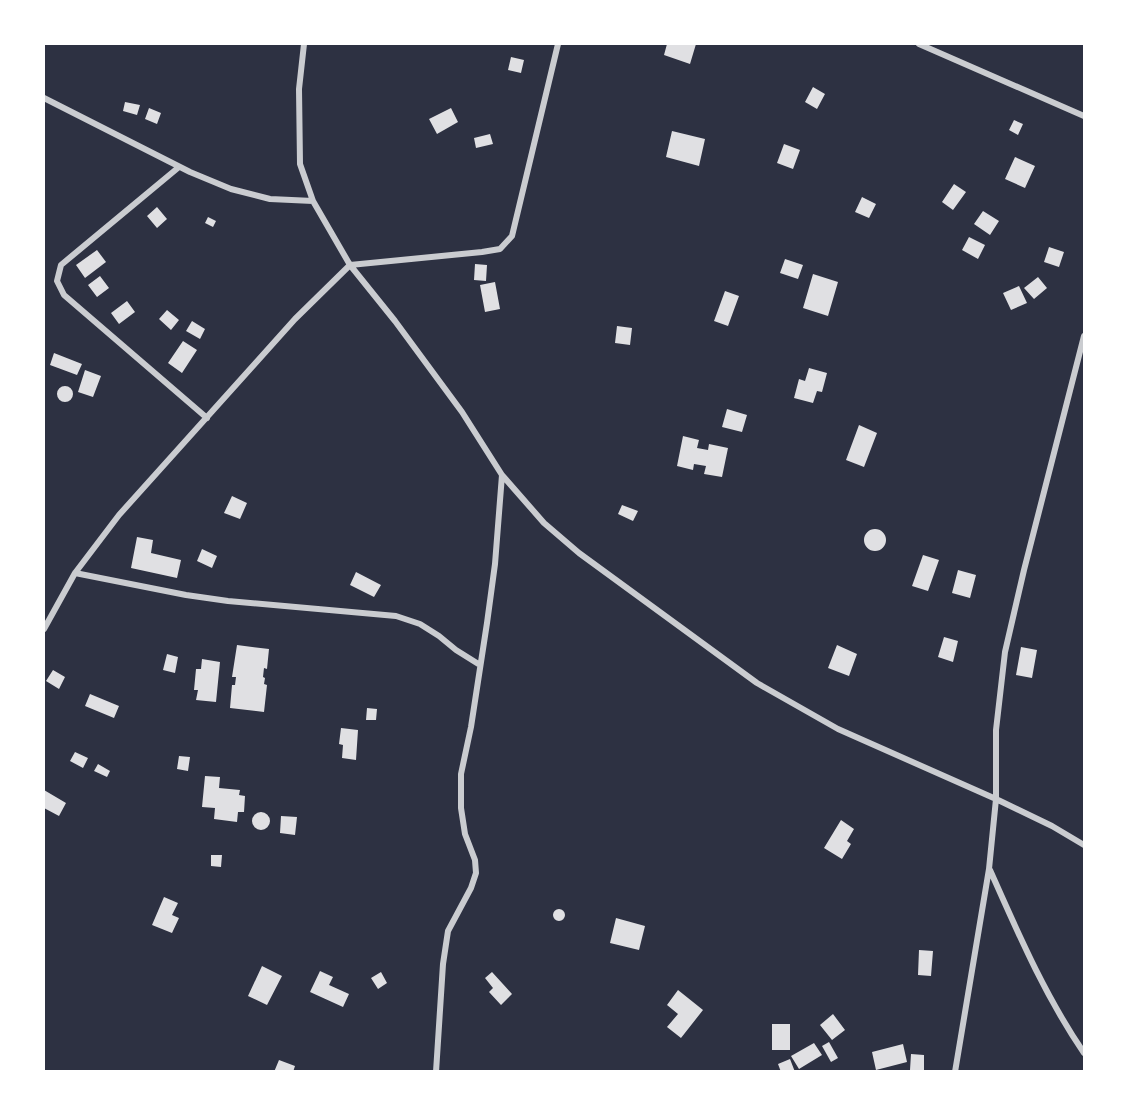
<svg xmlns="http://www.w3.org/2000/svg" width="1128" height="1115" font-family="Raleway,sans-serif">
<rect width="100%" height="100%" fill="#2d3142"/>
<path fill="#e0e0e3" d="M667,44H696L690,64L664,55Z
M511,57L524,60L521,73L508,70Z
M813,87L825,94L817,109L805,102Z
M125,102L140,105L137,115L123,111Z
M149,108L161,113L157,124L145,119Z
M451,108L458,122L437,134L429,119Z
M1014,120L1023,124L1018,135L1009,130Z
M672,131L705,139L699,166L666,157Z
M490,134L493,144L476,148L474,138Z
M784,144L800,150L793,169L777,163Z
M1015,157L1035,166L1025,188L1005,179Z
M954,184L966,192L953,210L942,202Z
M862,197L876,204L869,218L855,212Z
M157,207L167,219L157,228L147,216Z
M983,211L999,221L990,235L974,224Z
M208,217L216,221L213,227L205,223Z
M969,237L985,245L978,259L962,250Z
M1049,247L1064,252L1059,267L1044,262Z
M97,250L106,262L85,278L76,265Z
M785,259L803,265L798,279L780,273Z
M475,264L487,265L486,281L474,280Z
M813,274L838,282L828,316L803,308Z
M100,276L109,288L97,297L88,285Z
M1038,277L1047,288L1034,299L1024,288Z
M495,282L500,309L485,312L480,285Z
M1019,286L1027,303L1011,310L1003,293Z
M725,291L739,296L728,326L714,321Z
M127,301L135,312L119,324L111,313Z
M167,310L179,320L171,330L159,319Z
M192,321L205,329L200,339L186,331Z
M617,326L632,328L630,345L615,343Z
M183,341L197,350L182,373L168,363Z
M54,353L82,364L77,375L50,365Z
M809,368L827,373L822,392L817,391L813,403L794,398L799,379L805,381Z
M85,370L101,376L93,397L78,392Z
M57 394a8 8 0 1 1 16 0a8 8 0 1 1-16 0Z
M727,409L747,415L742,432L722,427Z
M859,425L877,433L864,467L846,460Z
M683,436L699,440L697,448L708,450L709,444L728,448L722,477L704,474L706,466L694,464L693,470L677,466Z
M232,496L247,503L240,519L224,513Z
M622,505L638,511L633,521L618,514Z
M864 540a11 11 0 1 1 22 0a11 11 0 1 1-22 0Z
M137,537L153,540L151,553L181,560L177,578L131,568Z
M202,549L217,556L212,568L197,561Z
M923,555L939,560L928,591L912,586Z
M958,570L976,575L970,598L952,593Z
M356,572L381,585L374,597L350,585Z
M944,637L958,641L953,662L938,657Z
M237,645L269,649L267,669L264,668L263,677L265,678L264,684L267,685L264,712L230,708L232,685H235L236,677H232Z
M837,645L857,654L849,676L828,668Z
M1021,647L1037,650L1032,678L1016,675Z
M167,654L178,657L175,673L163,670Z
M202,659L220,662L216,702L196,700L198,690H194L196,669H201Z
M53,670L65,677L59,689L46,681Z
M90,694L119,706L114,718L85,706Z
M367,708L377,709L376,720H366Z
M341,728L358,730L356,760L342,758L343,745L339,744Z
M75,752L88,758L83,768L70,761Z
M179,756L190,757L188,771L177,769Z
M98,764L110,771L107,777L94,771Z
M205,776L220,777L219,788L240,790L239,795L245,796L244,812H238L237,822L214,819L215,808L202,807Z
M44,790L66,803L59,816L44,808Z
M252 821a9 9 0 1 1 18 0a9 9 0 1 1-18 0Z
M281,816L297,817L295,835L280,833Z
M841,820L854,829L847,841L851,844L842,859L824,848Z
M211,855H222L221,867L211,866Z
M164,897L178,903L172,915L179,918L172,933L152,925Z
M553 915a6 6 0 1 1 12 0a6 6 0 1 1-12 0Z
M616,918L645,926L639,950L610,943Z
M919,950L933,951L931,976L918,975Z
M262,966L282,976L267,1005L248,996Z
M320,971L333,977L329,985L349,994L343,1007L310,992Z
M381,972L387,983L378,989L371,978Z
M492,972L512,994L501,1005L489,992L493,988L485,978Z
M678,990L703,1010L681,1038L667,1027L678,1014L667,1005Z
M833,1014L845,1030L832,1040L820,1025Z
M772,1024H790V1050H772Z
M829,1042L838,1058L831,1062L822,1046Z
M814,1043L822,1055L799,1069L791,1056Z
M903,1044L907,1062L876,1070L872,1052Z
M911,1054L924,1055V1070H910Z
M790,1059L795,1072H781L778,1064Z
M279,1060L295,1066L293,1072H274Z"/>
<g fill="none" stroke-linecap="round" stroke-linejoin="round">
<path stroke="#caccd0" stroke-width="6" d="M304,44L299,89L300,164L313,201L350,265L395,321L462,412L502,475L495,564L487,623L471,727L461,774V808L465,834L475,860L476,873L471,888L448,931L443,964L436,1072
M919,44L1084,116
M44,98L190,172L231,189L270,199L313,201
M179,167L61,265L57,281L64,295L207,418
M502,475L544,523L579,553L757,683L838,729L996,799L1052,826L1084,845
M75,573L186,595L228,601L396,616L420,624L439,636L456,650L480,665
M44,629L75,573L119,515L295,319L350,265L482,252L500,249L512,236L558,44
M990,870C1018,933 1045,996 1084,1053
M955,1072L989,869L996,799V730L1005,652L1024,570L1084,336"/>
</g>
<rect width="1128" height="1115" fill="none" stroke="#ffffff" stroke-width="90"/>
</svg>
